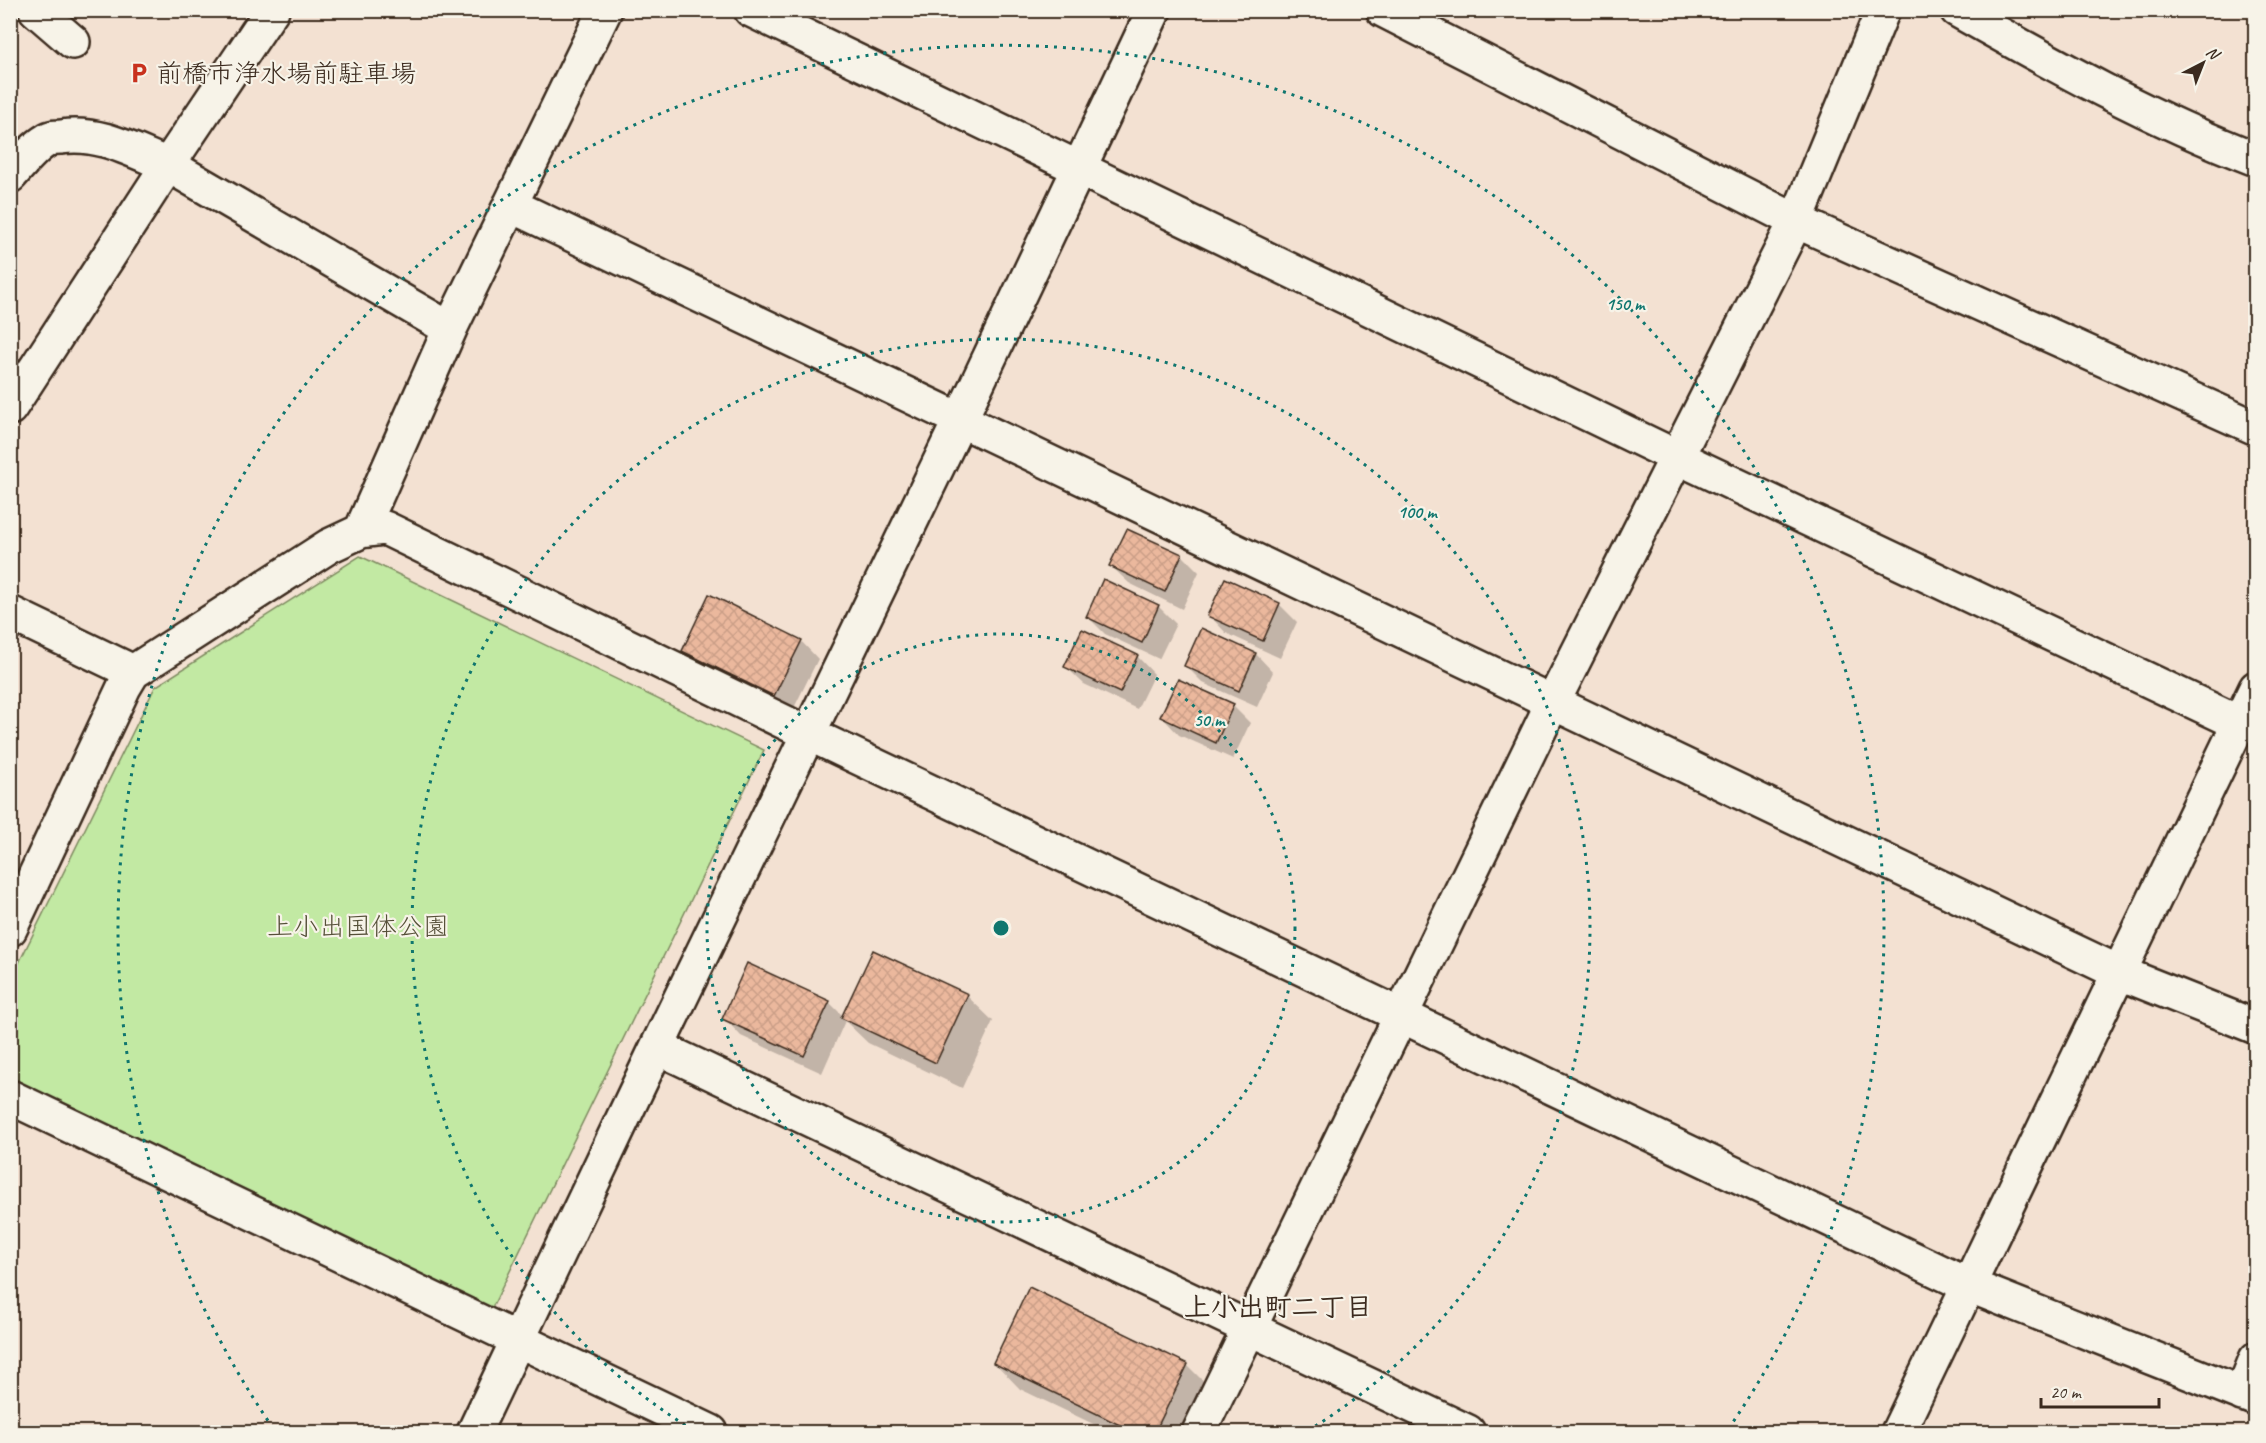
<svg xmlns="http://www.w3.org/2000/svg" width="2266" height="1443" font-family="Caveat,'Klee One',sans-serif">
<defs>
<pattern id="building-cross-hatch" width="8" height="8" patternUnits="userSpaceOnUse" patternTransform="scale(1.5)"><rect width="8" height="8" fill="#ebb89d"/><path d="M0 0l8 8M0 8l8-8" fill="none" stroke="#ca9e87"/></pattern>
</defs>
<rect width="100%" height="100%" fill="#f3e1d2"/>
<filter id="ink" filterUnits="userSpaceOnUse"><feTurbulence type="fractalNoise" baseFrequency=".0167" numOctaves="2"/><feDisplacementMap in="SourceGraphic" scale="12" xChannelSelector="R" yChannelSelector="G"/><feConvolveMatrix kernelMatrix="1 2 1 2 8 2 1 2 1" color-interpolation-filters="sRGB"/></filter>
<g filter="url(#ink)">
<path fill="#c2e9a3" stroke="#7e8a60" stroke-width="1.5" d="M360,556L764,750L492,1308L11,1082L10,981L155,687Z"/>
<path fill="#0003" d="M1182,555L1199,572L1182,609L1129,583L1111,566Z
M1279,604L1297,622L1280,658L1226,633L1209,615Z
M1158,606L1176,624L1159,659L1105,634L1088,617Z
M1202,630L1256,654L1273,672L1257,707L1203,683L1186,666Z
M801,641L818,659L792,712L701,668L683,650Z
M1137,656L1154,674L1137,709L1084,684L1066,667Z
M1233,706L1250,723L1233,759L1179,735L1162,717Z
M967,996L993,1021L962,1088L868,1043L845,1021L822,1073L741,1036L724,1018L829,1002L843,1016Z
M995,1363L1187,1365L1213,1391L1193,1432H1110L1020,1389Z"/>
<path fill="url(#building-cross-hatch)" stroke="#3b2a1e" stroke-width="1.5" d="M1127,529L1182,554L1165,592L1109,566Z
M1225,578L1280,603L1263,641L1207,616Z
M1103,579L1159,605L1142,643L1086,617Z
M709,594L802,640L774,696L682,651Z
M1201,628L1256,653L1239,691L1184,666Z
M1082,629L1138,655L1120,693L1064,667Z
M1178,679L1234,704L1216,743L1160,717Z
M873,950L968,994L936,1063L841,1018Z
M747,963L830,1001L804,1056L722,1019Z
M1029,1287L1188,1364L1155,1432H1134L993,1363Z"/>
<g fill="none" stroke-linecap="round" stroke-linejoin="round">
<defs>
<path id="minor" d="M36,10L73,42
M751,10L1677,457L2239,723
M1383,10L1796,221L2256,428
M1957,10C2054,65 2151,119 2256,159
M10,176C21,164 33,148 47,140C51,137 56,137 61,137C99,131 133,151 168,165L450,329
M510,205L2120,973L2256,1027
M10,408L168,165L272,10
M361,531L385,528L809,734L1968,1285L2256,1399
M10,613L133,672
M10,929L124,687L133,672L329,546L361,531L450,329L605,10
M657,1047L1468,1432
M10,1097L711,1432
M2242,1394L2256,1359
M474,1432L657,1047L960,420L1154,10
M1199,1432L1553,702L1796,221L1883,10
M1898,1432L2256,688"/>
</defs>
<use href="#minor" stroke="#3b2a1e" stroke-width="38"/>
<use href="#minor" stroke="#f7f3e8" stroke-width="33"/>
</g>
</g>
<g fill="none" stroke="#0f766e" stroke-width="3" stroke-dasharray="3 6">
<circle cx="1001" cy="928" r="294"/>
<path d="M693 1430A589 589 0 1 1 1309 1430"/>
<path d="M273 1428A883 883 0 1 1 1729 1428"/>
</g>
<defs>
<symbol id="parking-bare" viewBox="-9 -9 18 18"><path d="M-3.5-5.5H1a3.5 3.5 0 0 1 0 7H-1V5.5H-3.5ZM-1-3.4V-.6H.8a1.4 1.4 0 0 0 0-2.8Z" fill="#c8321e" stroke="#f7f3e8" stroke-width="2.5" paint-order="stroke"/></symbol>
</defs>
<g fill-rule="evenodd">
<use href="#parking-bare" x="124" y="58" width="30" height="30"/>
</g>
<g text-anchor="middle" stroke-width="4.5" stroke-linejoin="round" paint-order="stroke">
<g font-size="26" fill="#3b2a1e" stroke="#f7f3e8" text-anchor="start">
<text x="156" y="82">前橋市浄水場前駐車場</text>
</g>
<g font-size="26" fill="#565039" stroke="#f7f3e8">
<text x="358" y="935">上小出国体公園</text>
</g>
<g font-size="27" font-weight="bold" fill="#3b2a1e" stroke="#f7f3e8">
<text x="1278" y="1316">上小出町二丁目</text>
</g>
</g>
<circle cx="1001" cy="928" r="9" fill="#0f766e" stroke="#f7f3e8" stroke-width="3"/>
<g font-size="18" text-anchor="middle" font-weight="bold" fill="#0f766e" stroke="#f7f3e8" stroke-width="4.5" stroke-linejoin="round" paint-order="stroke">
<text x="1625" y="310">150 m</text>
<text x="1417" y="518">100 m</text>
<text x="1209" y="726">50 m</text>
</g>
<rect width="2266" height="1443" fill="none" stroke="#f7f3e8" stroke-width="36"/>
<rect x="18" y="18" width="2230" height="1407" fill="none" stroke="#3b2a1e" stroke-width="2" filter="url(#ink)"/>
<g transform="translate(2203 63) rotate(42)" stroke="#f7f3e8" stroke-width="4.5" paint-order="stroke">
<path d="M0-4.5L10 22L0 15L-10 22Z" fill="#3b2a1e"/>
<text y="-9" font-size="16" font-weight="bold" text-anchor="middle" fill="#3b2a1e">N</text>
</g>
<path d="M2041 1398v9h118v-9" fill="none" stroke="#3b2a1e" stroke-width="3"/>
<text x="2050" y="1398" font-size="18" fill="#3b2a1e" stroke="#f7f3e8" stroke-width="4.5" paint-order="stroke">20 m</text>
</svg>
